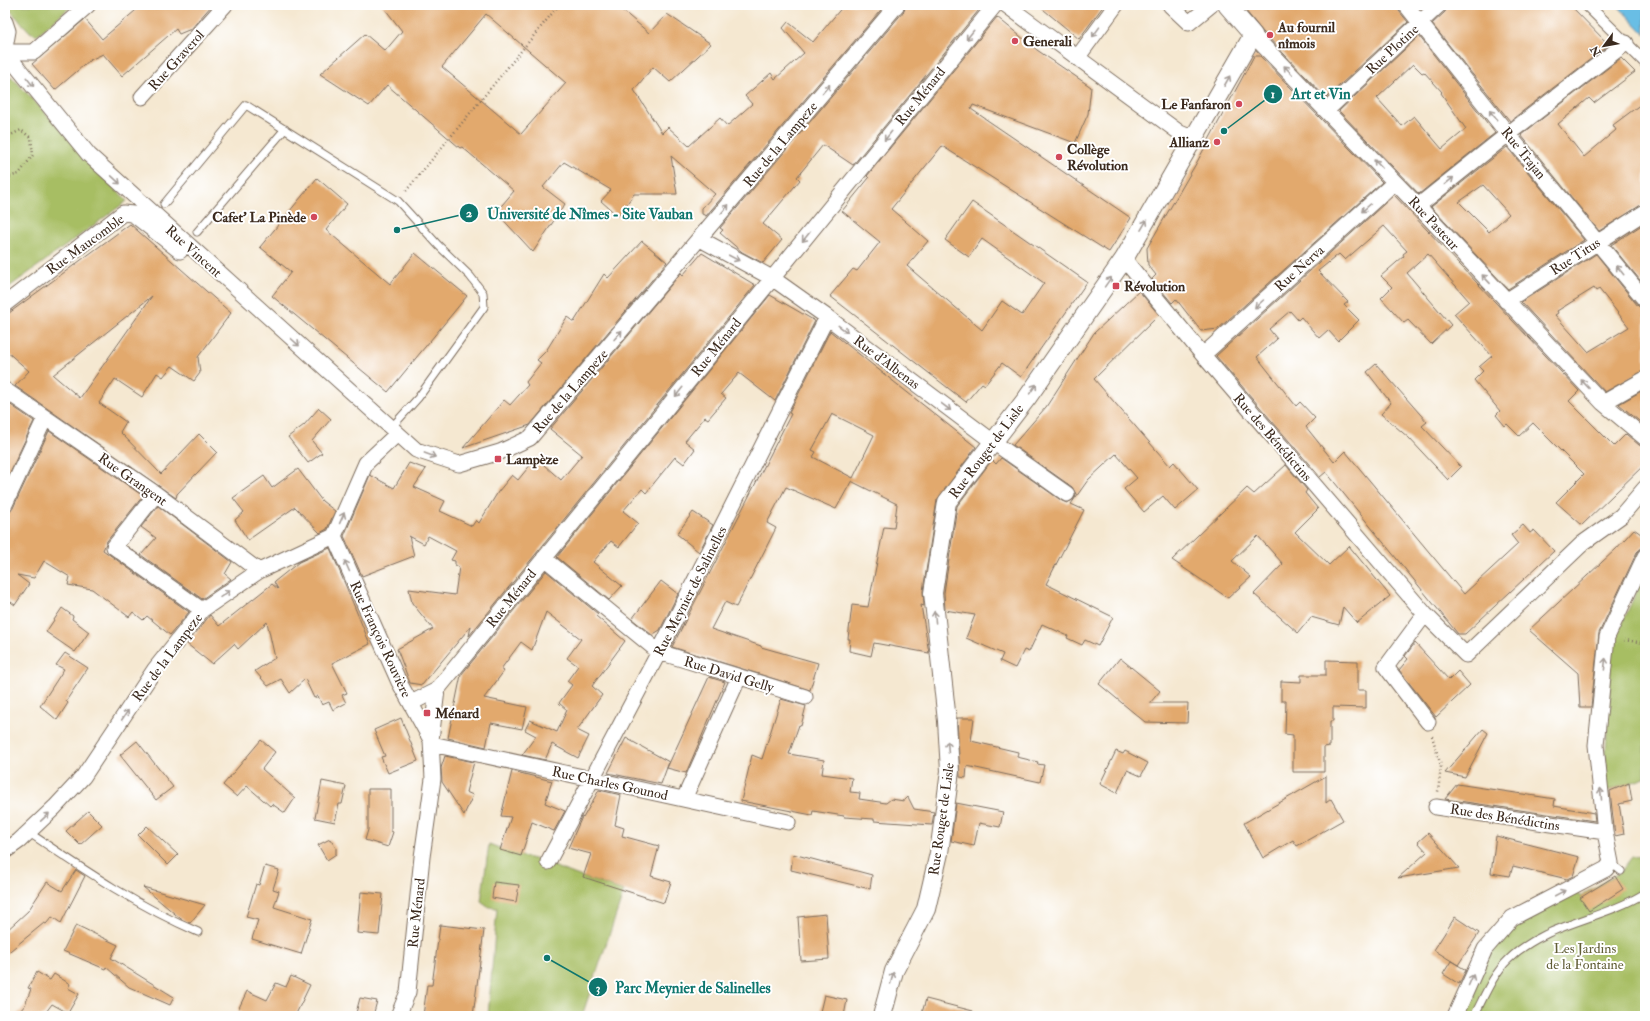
<svg xmlns="http://www.w3.org/2000/svg" width="1650" height="1021" font-family="'IM FELL Double Pica',serif">
<rect width="100%" height="100%" fill="#fff"/>
<filter id="ink" filterUnits="userSpaceOnUse"><feTurbulence type="fractalNoise" baseFrequency=".025" numOctaves="2"/><feDisplacementMap in="SourceGraphic" scale="8" xChannelSelector="R" yChannelSelector="G"/><feConvolveMatrix kernelMatrix="1 2 1 2 8 2 1 2 1" color-interpolation-filters="sRGB"/></filter>
<filter id="wash" filterUnits="userSpaceOnUse"><feTurbulence type="fractalNoise" baseFrequency=".012" numOctaves="4" result="noise"/><feDisplacementMap in="SourceGraphic" scale="16" xChannelSelector="R" yChannelSelector="G"/><feGaussianBlur stdDeviation="0.9" result="paint"/><feColorMatrix in="noise" values="0 0 0 0 0 0 0 0 0 0 0 0 0 0 0 0 0 1.4 0 .05"/><feComposite in="paint" operator="in"/></filter>
<g filter="url(#wash)">
<rect width="100%" height="100%" fill="#f5e8d1"/>
<path fill="#a7be63" stroke="#717440" d="M5,5H73L37,35L30,32Z
M11,76L127,201L5,290V91Z
M1645,572V778L1604,792L1611,649Z
M489,844L521,856L548,862L558,868L582,877L624,891L582,1016H488L497,908L489,907L481,901Z
M1645,856V1016H1462L1490,953L1507,932L1575,890L1580,897L1621,871L1632,857Z"/>
<path fill="#69bee5" stroke="#527482" d="M1617,5H1645V34Z"/>
<g id="blocks">
<path fill="#e2a96d" fill-rule="evenodd" d="M142,5H212L191,29L179,34L176,29L122,76L103,54L90,60L55,90L32,64L85,19L102,39Z
M382,5H616L649,33L667,14L711,44L670,82L653,67L634,90L662,133L668,127L689,146L720,118L727,126L752,104L745,96L771,73L775,79L804,53L783,28L788,22L813,42L844,5H885L706,216L702,214V208L715,194L671,156L677,194H634L618,216L601,201L611,190L564,162L543,187L565,204L533,252L496,212L514,191L462,147L460,148L387,85L369,106L320,74L365,34L385,51L402,31ZM486,14L566,83L521,134L442,67Z
M906,5H983L853,165L823,145L797,177L800,180L763,224L782,240L763,263L742,252L720,233L723,230L720,228L904,11Z
M1038,5H1104L1079,39Z
M1241,5H1397L1399,11L1408,22L1326,98L1263,32Z
M1448,5H1570L1609,45L1510,121L1432,24L1445,12Z
M997,17L1037,50L1091,87L1088,114L1075,143L973,105L971,109L1131,218L1109,252L942,146L891,209L928,241L907,266L982,330L1002,301L1022,315L1044,283L982,239L969,257L945,240L972,202L1087,282L1021,377L1002,363L985,385L982,383L966,402L830,296L853,269L857,271L880,242L842,211L869,178L867,176Z
M1419,36L1495,133L1419,194L1339,111ZM1413,64L1422,73L1424,72L1442,92L1441,93L1466,129L1442,149L1414,116L1402,126L1377,98Z
M1254,56H1260L1382,182L1218,329L1201,331L1176,299L1172,303L1152,279L1156,275L1148,265L1147,248L1197,162Z
M1621,58L1635,72L1594,103L1589,98L1558,124L1584,157L1616,130L1613,125L1645,101V203L1599,231L1521,135Z
M1507,147L1584,240L1508,289L1431,207ZM1483,185L1509,214L1489,232L1459,202Z
M317,178L347,204L326,230L390,284L415,253L467,296L388,392L272,296L291,272L260,247Z
M1394,195L1579,391L1569,401L1614,446L1626,434L1639,445L1645,447V464L1582,525L1556,502L1584,474L1533,423L1519,436L1507,424L1505,426L1496,415L1500,411L1474,380L1483,371L1479,367L1492,356L1454,314L1469,301L1428,254L1407,273L1451,325L1431,344L1408,320L1404,323L1381,298L1392,287L1381,276L1404,256L1403,254L1407,251L1384,226L1345,260L1339,254L1318,271L1348,302L1344,305L1359,320L1338,341L1328,330L1319,338L1301,317L1298,320L1290,311L1269,329L1277,339L1257,357L1296,406L1300,402L1315,418L1306,427L1334,462L1345,451L1464,594L1518,544L1511,535L1523,525L1530,533L1534,530L1554,551L1465,634H1458L1326,472L1320,477L1216,356Z
M1645,223V286L1611,245Z
M130,224L231,313L198,357L200,373L194,381L172,366L163,377L157,373L142,397L115,379L99,403L126,422L120,432L161,474L199,434L217,452L177,494L176,498L15,386L29,371L5,350V316ZM152,296L80,398L53,375Z
M642,241L667,262L530,425L463,448L504,400L510,405L528,385L526,382L541,363L537,360L546,351L567,317L574,322L604,274L608,278Z
M702,253L755,285L469,636L471,626L422,685L410,683L397,649L433,629L412,603L409,589L455,595L459,567L455,565V561L451,560L456,551L428,536L424,544L409,536L414,556L362,576L344,536L370,475L394,488L409,463L426,469L414,487L445,501L440,511L472,526L476,520L479,523L498,492L512,475L518,480L536,458L561,480L582,455L550,429L681,273L683,275Z
M1596,254L1638,306L1645,309V370L1605,392L1521,302ZM1594,288L1596,291L1599,289L1629,327L1588,352L1555,315L1558,313L1557,311Z
M1139,291L1159,315L1094,379L1170,466L1174,462L1198,490L1175,510L1163,496L1144,512L1124,489L1137,478L1116,454L1088,480L1071,504L1084,510L1046,584L1113,617L1098,646L1085,640L1082,645L1067,638L1068,636L1042,624L1029,652L1024,650L1015,668L1000,661L1003,654L966,638L975,615L945,610L944,593L957,506L992,460L996,464L1001,458L1062,501L1067,503L1074,499L1076,494L1072,487L1013,445L1046,407L1094,333Z
M770,295L815,321L775,401L739,373L721,394L726,398L708,419L705,417L685,441L695,449L684,464L675,457L646,493L642,489L623,511L638,523L619,547L611,541L593,562L622,586L609,600L557,557Z
M830,331L976,447L937,500L923,591L924,606L921,605L929,653L874,643L871,656L849,651L850,639H848L852,605L868,607L884,527L894,528L897,504L851,481L852,480L836,509L786,487L767,523L776,528L736,607L725,602L711,629L761,646V647L818,663L810,690L672,647L791,414L789,413ZM832,414L874,435L853,478L813,457L816,452L812,450Z
M1376,364L1427,422L1422,426L1461,467L1448,480L1409,438L1381,414L1391,403L1367,372Z
M1645,389V426L1619,404Z
M5,401L34,421L5,483Z
M319,408L331,419L312,441L322,453L308,463L288,437L304,425Z
M49,431L143,496L107,541L103,550L189,612L170,635L147,616L143,620L133,612L129,617L92,589L68,585L70,577L44,561L34,578L17,575L29,584L15,605L5,598V513L10,512L13,508Z
M1286,465L1307,490L1305,493L1318,509L1295,532L1329,565L1349,546L1390,596L1357,623L1343,607L1339,625L1311,617L1298,633L1254,594L1283,564L1258,536L1232,561L1251,577L1228,598L1172,560L1247,488L1254,494Z
M298,469L322,501L335,511L327,529L320,533L295,507L248,540L235,520L244,512L233,498L264,476L272,488Z
M158,506L232,562L225,574L231,579L202,599L141,555L156,538L141,527Z
M693,512L713,525L699,552L677,534Z
M1634,529L1645,537V545L1637,552L1599,633L1591,707H1580L1578,673L1529,630L1616,549Z
M330,548L370,644L332,663L347,693L342,695L346,703L333,710L329,702L322,705L318,696L314,698L305,679L290,693L281,679L268,686L255,671L275,658L267,622L238,649L234,644L212,664L187,644L210,615L219,626L272,584L278,589L274,582L299,562Z
M546,571L598,614L596,616L625,641L592,686L602,695L577,730L589,736L578,758L552,744L545,760L522,755L536,736L525,730L530,720L557,732L567,710L559,703L572,685L567,681L578,666L567,658L581,639L546,612L532,650L521,642L501,669L504,671L484,698L527,707L522,729L491,723L486,747L448,738L461,675Z
M661,581L678,594L660,630L652,635L632,619Z
M62,608L73,616L72,619L89,632L75,652L46,632Z
M1415,643L1449,680L1458,671L1470,685L1436,717L1399,670L1408,659L1405,656Z
M65,653L88,668L66,701L68,703L57,720L40,706L64,669L56,665Z
M1120,658L1160,691L1150,703H1188L1187,723L1145,722L1099,684Z
M1326,660L1358,661V690H1366V708L1333,707V721H1330V746L1324,747V772H1293V735L1285,734L1286,701H1281V681L1301,682V675H1326Z
M709,677L725,682L686,773L667,768Z
M781,699L806,706L801,726L799,725L789,754L824,760L822,774L852,778L850,792L860,793L859,799L886,803L891,799L904,801L908,797L914,809L934,812L932,825L874,821V819L844,817V816L813,811L812,815L741,801L752,755L762,759Z
M401,718L418,761L388,773L381,757L385,756L374,730Z
M957,718H974L971,741L1018,752L1017,757L1038,762L1037,764L1044,765L1040,782L967,766L966,778L960,777Z
M1483,729L1488,733L1465,777L1445,773Z
M626,738L669,762L661,784L608,773Z
M261,740L275,752L262,769L295,798L285,813L272,804L270,806L247,786L237,797L223,785Z
M137,741L173,787L156,800L120,755Z
M1116,751L1123,754L1125,751L1148,763L1141,776L1127,770L1117,793L1100,784Z
M445,756L474,762L466,792L473,795L464,815L442,782L441,768Z
M512,771L552,781L545,803L565,811L554,831L532,822L521,856L500,850L511,817L501,816Z
M1326,776V803L1331,799L1343,820L1297,846L1293,840L1263,858L1244,823Z
M322,781L346,786L342,804H339L335,822L315,818Z
M1629,783L1632,801L1619,804L1624,834L1615,836L1610,791Z
M1457,784L1555,799L1554,806L1594,813L1595,821L1445,799Z
M368,789H391V831L393,832L388,847L365,840L368,830Z
M599,790L621,795L615,825L624,828L622,836L659,846L651,876L671,882L664,903L583,877L591,854L568,848L582,817L583,818Z
M956,803L1003,812L1000,827L979,823L974,846L951,841Z
M88,811L102,825L80,845L66,831Z
M147,826L178,855L168,865L138,835Z
M1428,833L1459,868L1398,878L1427,852L1418,842Z
M1496,836L1579,857L1573,876L1567,879L1513,866L1510,876L1491,873Z
M330,839L336,848V854L327,860L318,845Z
M793,854L872,875L870,889L791,870Z
M265,866L279,870L273,889L279,891L274,907L312,919L301,954L252,939L258,920L246,917L256,884L259,885Z
M76,870L85,876L61,923L52,917L46,924L44,923L5,955V932L28,911L47,882L62,891Z
M1615,876L1623,889L1589,911L1580,898Z
M494,882L519,885L516,902L492,898Z
M143,887L205,905L190,923L181,919Z
M361,892L383,894L379,935L357,933Z
M826,914L829,959L801,961L798,917Z
M1455,917L1479,933L1458,965L1434,950Z
M76,925L118,945L111,958L174,997L170,1005L129,987L106,967L105,969L63,951Z
M440,925L484,930L473,1016H423L427,985H432Z
M1451,961L1466,970L1459,984L1443,974Z
M37,972L50,980L54,974L70,984L68,988L79,994L68,1013L52,1004L43,1016H16L25,1005L31,989L28,988Z
M291,976L310,985L296,1014L301,1016H250L238,1010L247,991L267,1000L276,983L286,987Z
M824,995L847,1000L844,1016H819Z
M360,998L377,1001L373,1016L356,1013Z
M926,999L973,1011L972,1016H921Z"/>
</g>
</g>
<g filter="url(#ink)">
<use href="#blocks" fill-opacity="0" stroke="#7c6c5d" stroke-width="1"/>
<g fill="none" stroke-linecap="round" stroke-linejoin="round">
<defs>
<path id="service" d="M164,204L246,105L398,201L438,245L470,276L483,293L484,307L418,398L391,428
M197,232L285,129
M28,832C83,869 137,906 198,932
M1611,863L1621,871
M1474,1016C1484,997 1493,974 1509,959C1546,923 1602,920 1645,893"/>
<path id="pedestrian" d="M1587,5L1645,62"/>
<path id="minor" d="M1006,5L1180,133L1194,139
M1170,5L1189,23L1211,5
M1406,5L1508,134L1645,300
M5,22L8,31L5,48
M1253,35L1418,206L1603,403L1645,438
M5,52L89,155L416,450L459,464L500,452L530,438L897,5
M5,52H34L88,5
M1077,58L1116,5
M142,97L225,5
M1327,110L1439,5
M1418,206L1508,134L1626,43
M700,239L772,278L827,317L992,441L1067,494
M1124,259L1203,355L1425,614L1466,655L1583,543L1621,516L1645,488
M1506,301L1645,212
M5,304L123,213L133,214L180,251
M1203,355L1395,182
M5,390L156,494L259,571
M1603,403L1645,379
M156,494L114,547L202,610
M5,504L45,418
M334,536L399,682L431,740
M544,558L659,652L805,697
M1425,614L1386,667L1428,722
M411,703L437,690
M432,744L788,822
M684,799L739,677
M1436,807L1605,832
M5,851L19,841L55,807L83,777L155,669L202,610L259,571L334,536L366,463L397,434
M548,862L659,652L827,317
M398,1016L408,992L422,857L433,779L431,740L437,690L995,5
M1455,1016L1485,949L1512,918L1606,869L1611,863L1605,832L1596,745L1607,637L1645,556"/>
<path id="tertiary" d="M882,1016L894,971L926,909L939,853L950,771L947,721L933,593L947,502L1027,398L1124,259L1253,35L1227,5"/>
</defs>
<use href="#service" stroke="#7c6c5d" stroke-width="9"/>
<use href="#pedestrian" stroke="#7c6c5d" stroke-width="13"/>
<use href="#minor" stroke="#7c6c5d" stroke-width="17"/>
<use href="#tertiary" stroke="#7c6c5d" stroke-width="20"/>
<path stroke="#7c6c5d" stroke-width="2.5" stroke-dasharray="1 3" stroke-linecap="butt" d="M5,138L21,130L31,138L33,155L19,174L5,178
M406,191L559,5
M1624,640L1645,643
M1432,736L1441,766L1438,792"/>
<use href="#service" stroke="#fff" stroke-width="7"/>
<use href="#pedestrian" stroke="#fff" stroke-width="11"/>
<use href="#minor" stroke="#fff" stroke-width="15"/>
<use href="#tertiary" stroke="#fff" stroke-width="18"/>
</g>
<defs><path id="oneway-shaft" d="M-6 0H5M1.5-3L5.5 0L1.5 3" fill="none" stroke-width="1.6" stroke-linecap="round" stroke-linejoin="round"/></defs>
<g stroke="#a79f9a">
<use href="#oneway-shaft" transform="translate(1096 32) rotate(126)"/>
<use href="#oneway-shaft" transform="translate(970 35) rotate(129)"/>
<use href="#oneway-shaft" transform="translate(1288 70) rotate(-134)"/>
<use href="#oneway-shaft" transform="translate(1227 81) rotate(-61)"/>
<use href="#oneway-shaft" transform="translate(30 82) rotate(51)"/>
<use href="#oneway-shaft" transform="translate(826 89) rotate(-50)"/>
<use href="#oneway-shaft" transform="translate(1493 115) rotate(-128)"/>
<use href="#oneway-shaft" transform="translate(888 136) rotate(129)"/>
<use href="#oneway-shaft" transform="translate(1378 164) rotate(-134)"/>
<use href="#oneway-shaft" transform="translate(116 180) rotate(43)"/>
<use href="#oneway-shaft" transform="translate(1449 181) rotate(-39)"/>
<use href="#oneway-shaft" transform="translate(1366 208) rotate(138)"/>
<use href="#oneway-shaft" transform="translate(725 209) rotate(-50)"/>
<use href="#oneway-shaft" transform="translate(1144 225) rotate(-60)"/>
<use href="#oneway-shaft" transform="translate(806 237) rotate(129)"/>
<use href="#oneway-shaft" transform="translate(734 258) rotate(28)"/>
<use href="#oneway-shaft" transform="translate(1620 270) rotate(-129)"/>
<use href="#oneway-shaft" transform="translate(1486 279) rotate(-133)"/>
<use href="#oneway-shaft" transform="translate(1108 282) rotate(-55)"/>
<use href="#oneway-shaft" transform="translate(1259 304) rotate(138)"/>
<use href="#oneway-shaft" transform="translate(843 329) rotate(37)"/>
<use href="#oneway-shaft" transform="translate(618 335) rotate(-49)"/>
<use href="#oneway-shaft" transform="translate(295 342) rotate(42)"/>
<use href="#oneway-shaft" transform="translate(1585 384) rotate(-133)"/>
<use href="#oneway-shaft" transform="translate(1033 389) rotate(-55)"/>
<use href="#oneway-shaft" transform="translate(679 392) rotate(129)"/>
<use href="#oneway-shaft" transform="translate(946 407) rotate(37)"/>
<use href="#oneway-shaft" transform="translate(430 455) rotate(20)"/>
<use href="#oneway-shaft" transform="translate(342 518) rotate(-66)"/>
<use href="#oneway-shaft" transform="translate(347 566) rotate(-114)"/>
<use href="#oneway-shaft" transform="translate(225 594) rotate(-34)"/>
<use href="#oneway-shaft" transform="translate(935 617) rotate(-96)"/>
<use href="#oneway-shaft" transform="translate(1605 664) rotate(-84)"/>
<use href="#oneway-shaft" transform="translate(125 715) rotate(-56)"/>
<use href="#oneway-shaft" transform="translate(948 747) rotate(-94)"/>
<use href="#oneway-shaft" transform="translate(1601 794) rotate(-95)"/>
<use href="#oneway-shaft" transform="translate(45 817) rotate(-43)"/>
<use href="#oneway-shaft" transform="translate(1560 893) rotate(-28)"/>
<use href="#oneway-shaft" transform="translate(892 978) rotate(-76)"/>
<use href="#oneway-shaft" transform="translate(1471 980) rotate(-66)"/>
</g>
</g>
<g fill="#d1495b" stroke="#fff" stroke-width="1.5">
<circle cx="1270" cy="35" r="4"/>
<circle cx="1015" cy="41" r="4"/>
<circle cx="1239" cy="104" r="4"/>
<circle cx="1217" cy="142" r="4"/>
<circle cx="1059" cy="157" r="4"/>
<circle cx="314" cy="217" r="4"/>
<rect x="1112" y="282" width="8" height="8" rx="2"/>
<rect x="494" y="455" width="8" height="8" rx="2"/>
<rect x="423" y="709" width="8" height="8" rx="2"/>
</g>
<g text-anchor="middle" stroke-width="4" stroke-linejoin="round" paint-order="stroke">
<g font-size="14" font-weight="bold" fill="#3b2a1e" stroke="#fff" text-anchor="start">
<text x="1278" y="32">Au fournil<tspan x="1278" dy="16">nîmois</tspan></text>
<text x="1023" y="46">Generali</text>
<text x="1231" y="109" text-anchor="end">Le Fanfaron</text>
<text x="1209" y="147" text-anchor="end">Allianz</text>
<text x="1067" y="154">Collège<tspan x="1067" dy="16">Révolution</tspan></text>
<text x="306" y="222" text-anchor="end">Cafet' La Pinède</text>
<text x="1124" y="291">Révolution</text>
<text x="506" y="464">Lampèze</text>
<text x="435" y="718">Ménard</text>
</g>
<g font-size="14" fill="#3b2a1e" stroke="#fff">
<text transform="translate(1392 49) rotate(-43)" y="5">Rue Plotine</text>
<text transform="translate(176 60) rotate(-48)" y="5">Rue Graverol</text>
<text transform="translate(920 96) rotate(-51)" y="5">Rue Ménard</text>
<text transform="translate(780 144) rotate(-50)" y="5">Rue de la Lampeze</text>
<text transform="translate(1524 153) rotate(51)" y="5">Rue Trajan</text>
<text transform="translate(1434 223) rotate(47)" y="5">Rue Pasteur</text>
<text transform="translate(85 244) rotate(-36)" y="5">Rue Maucomble</text>
<text transform="translate(194 251) rotate(42)" y="5">Rue Vincent</text>
<text transform="translate(1575 256) rotate(-33)" y="5">Rue Titus</text>
<text transform="translate(1299 268) rotate(-42)" y="5">Rue Nerva</text>
<text transform="translate(716 347) rotate(-51)" y="5">Rue Ménard</text>
<text transform="translate(887 362) rotate(37)" y="5">Rue d'Albenas</text>
<text transform="translate(570 391) rotate(-49)" y="5">Rue de la Lampeze</text>
<text transform="translate(1273 437) rotate(49)" y="5">Rue des Bénédictins</text>
<text transform="translate(986 451) rotate(-53)" y="5">Rue Rouget de Lisle</text>
<text transform="translate(133 479) rotate(35)" y="5">Rue Grangent</text>
<text transform="translate(690 591) rotate(-63)" y="5">Rue Meynier de Salinelles</text>
<text transform="translate(511 598) rotate(-51)" y="5">Rue Ménard</text>
<text transform="translate(381 639) rotate(65)" y="5">Rue François Rouvière</text>
<text transform="translate(167 657) rotate(-53)" y="5">Rue de la Lampeze</text>
<text transform="translate(729 674) rotate(17)" y="5">Rue David Gelly</text>
<text transform="translate(610 783) rotate(12)" y="5">Rue Charles Gounod</text>
<text transform="translate(1505 817) rotate(9)" y="5">Rue des Bénédictins</text>
<text transform="translate(941 819) rotate(-82)" y="5">Rue Rouget de Lisle</text>
<text transform="translate(416 913) rotate(-84)" y="5">Rue Ménard</text>
</g>
<g font-size="14" fill="#615e36" stroke="#fff">
<text x="1585" y="953">Les Jardins<tspan x="1585" dy="16">de la Fontaine</tspan></text>
</g>
</g>
<path fill="none" stroke="#0f766e" stroke-width="1.5" d="M1224 131L1273 94M397 230L469 213M547 958L598 987"/>
<g fill="#0f766e" stroke="#fff" stroke-width="1.5">
<circle cx="1224" cy="131" r="4"/>
<circle cx="397" cy="230" r="4"/>
<circle cx="547" cy="958" r="4"/>
<circle cx="1273" cy="94" r="10"/>
<circle cx="469" cy="213" r="10"/>
<circle cx="598" cy="987" r="10"/>
</g>
<g font-size="12" text-anchor="middle" font-weight="bold" fill="#fff">
<text x="1273" y="98">1</text>
<text x="469" y="217">2</text>
<text x="598" y="992">3</text>
</g>
<g font-size="15" text-anchor="middle" font-weight="bold" fill="#0f766e" stroke="#fff" stroke-width="4" stroke-linejoin="round" paint-order="stroke">
<text x="1321" y="99">Art et Vin</text>
<text x="590" y="219">Université de Nîmes - Site Vauban</text>
<text x="693" y="993">Parc Meynier de Salinelles</text>
</g>
<rect width="1650" height="1021" fill="none" stroke="#fff" stroke-width="20"/>
<g transform="translate(1604 46) rotate(238)" stroke="#ffffff" stroke-width="3" paint-order="stroke">
<path d="M0-3L7 15L0 10L-7 15Z" fill="#3b2a1e"/>
<text y="-6" font-size="11" font-weight="bold" text-anchor="middle" fill="#3b2a1e">N</text>
</g>
</svg>
